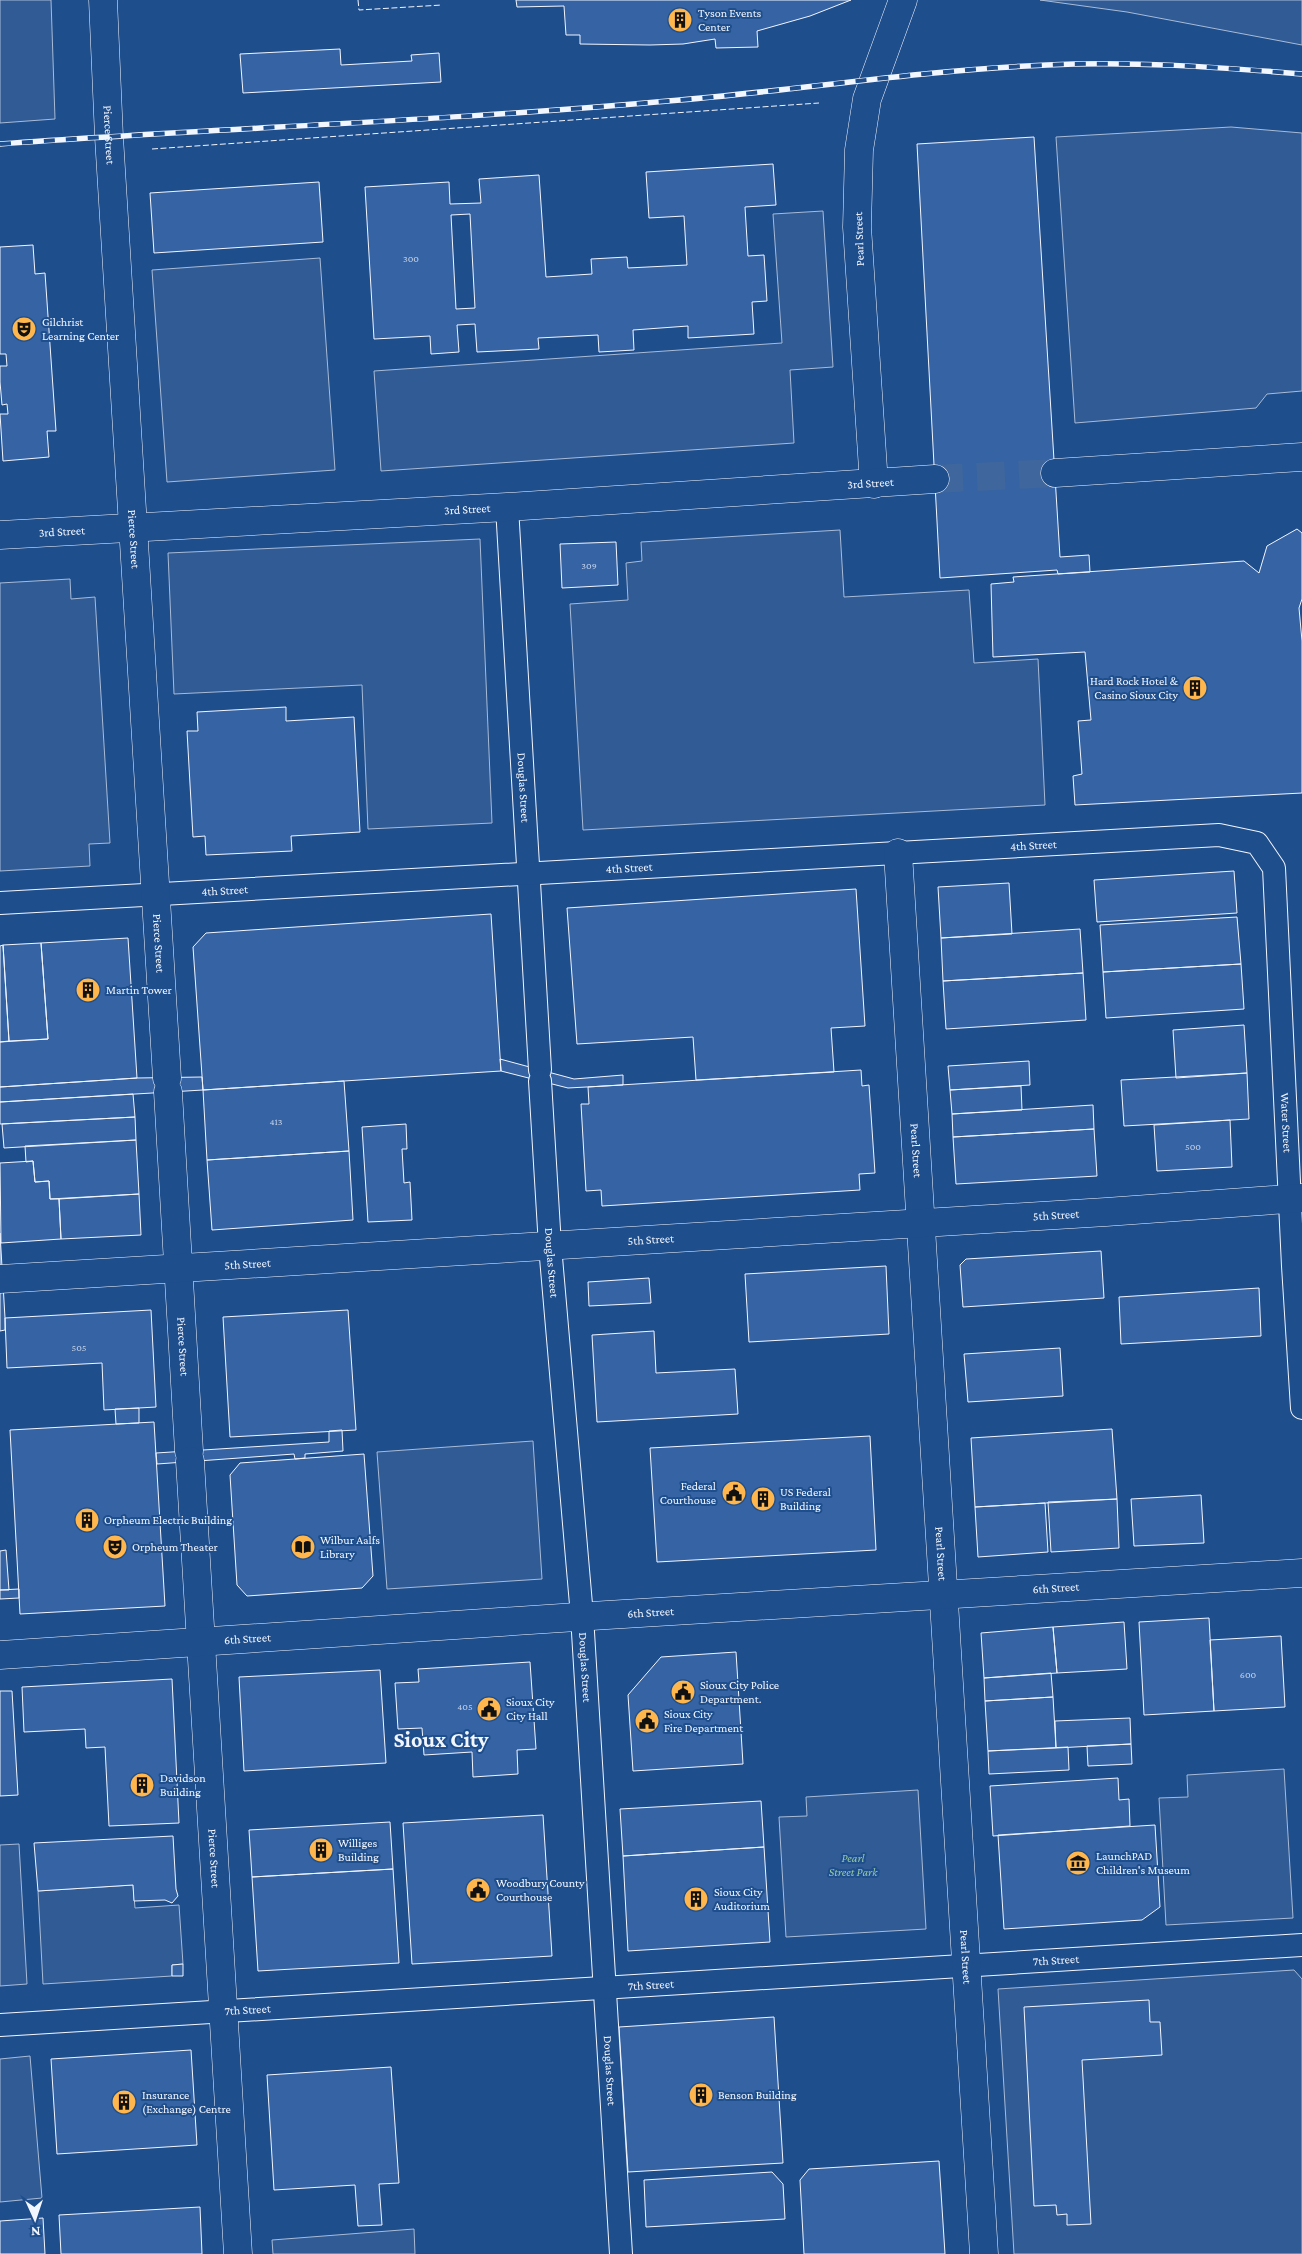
<svg xmlns="http://www.w3.org/2000/svg" width="1302" height="2254" font-family="'Crimson Pro',serif">
<rect width="100%" height="100%" fill="#1f4e8c"/>
<path fill="#305b95" stroke="#a8bbd7" d="M0,0H51L55,119L0,123Z
M1040,0H1302V45L1127,12Z
M1231,127L1302,133V391L1267,394L1256,408L1075,423L1056,137Z
M823,211L833,367L790,370L794,443L381,471L374,371L782,343L773,214Z
M320,258L335,470L167,482L152,270Z
M840,530L844,597L969,590L974,663L1038,659L1045,805L583,830L570,604L628,600L626,563L642,561L641,542Z
M480,539L492,823L368,829L362,685L174,694L168,553Z
M70,579L71,599L95,597L110,843L89,844L90,866L0,871V583Z
M533,1441L542,1579L387,1589L377,1452Z
M1284,1769L1293,1918L1166,1925L1159,1798L1188,1797L1187,1775Z
M918,1790L926,1929L786,1937L779,1817L807,1816L806,1797Z
M19,1844L27,1984L0,1986V1845Z
M133,1885L135,1908L179,1905L183,1964L172,1965V1976L43,1984L38,1891Z
M1294,1970L1302,1979V2254H1014L998,1989Z
M30,2056L42,2198L0,2202V2059Z
M414,2229L415,2254H273L272,2240Z"/>
<path fill="#3563a3" stroke="#f2f6ff" fill-rule="evenodd" d="M516,0H851L810,16L757,31L758,47L716,48L715,39L683,44L650,45L580,44V35H566L564,6L517,7Z
M340,49L341,65L412,61L411,55L439,53L441,82L243,93L240,54Z
M1034,137L1060,557L1089,555L1090,572L1058,574L1057,570L940,578L917,144Z
M773,164L776,205L745,207L748,256L764,255L767,301L752,302L754,334L688,338V326L633,330L634,350L599,352L598,335L538,338L539,349L477,352L475,324L457,325L459,352L431,354L430,336L374,339L365,187L449,182L450,204L481,203L479,179L539,175L546,277L592,274L591,259L627,257L628,268L687,265L684,216L649,218L646,172ZM470,214L475,308L456,309L451,215Z
M319,182L323,242L154,253L150,193Z
M33,245L35,274L45,273L56,431H47L49,457L3,461L0,414H8L7,404L2,405L0,382V366H7L6,354H0V247Z
M1297,529L1302,533V599L1299,608L1302,641V793L1075,805L1073,776L1082,774L1078,721L1091,720L1085,652L993,657L991,584L1014,582L1013,577L1244,561L1259,573L1267,546Z
M616,542L618,585L562,588L560,544Z
M286,707V721L354,717L360,832L291,836L292,851L206,855L205,836L193,837L187,731H198L197,712Z
M1234,871L1237,913L1097,922L1094,880Z
M1009,883L1012,934L941,938L938,887Z
M856,889L865,1026L831,1028L834,1072L696,1080L693,1037L577,1044L567,908Z
M491,914L501,1071L203,1090L193,947L206,933Z
M1237,917L1241,964L1103,972L1100,925Z
M1080,929L1083,973L943,981L941,938Z
M128,938L137,1078L0,1087V1042L48,1039L41,943Z
M41,943L48,1039L9,1041L3,945Z
M3,945L9,1041L0,1042V946Z
M1241,964L1244,1009L1106,1018L1103,972Z
M1083,973L1086,1020L946,1029L943,981Z
M1244,1025L1247,1073L1176,1078L1173,1030Z
M500,1059L574,1079L623,1075V1085L568,1088L501,1071Z
M1029,1061L1030,1085L950,1090L948,1066Z
M861,1070L862,1086L869,1085L875,1173L859,1174L860,1190L602,1206L601,1190L586,1191L581,1104H589L588,1087Z
M1247,1073L1249,1119L1124,1126L1121,1080Z
M202,1077L203,1090L0,1102V1087L137,1078Z
M344,1081L349,1151L207,1160L203,1090Z
M1021,1086L1022,1110L952,1114L950,1090Z
M133,1094L135,1117L0,1124V1102Z
M1093,1105L1094,1129L953,1137L952,1114Z
M135,1117L136,1140L4,1148L2,1124Z
M1230,1120L1232,1167L1157,1171L1154,1125Z
M406,1124L407,1149H402L404,1183L410,1182L412,1220L368,1222L362,1127Z
M1094,1129L1097,1176L956,1184L953,1137Z
M136,1140L139,1194L50,1199L49,1181L35,1182L33,1161L26,1162L25,1146Z
M349,1151L353,1220L212,1230L207,1160Z
M33,1161L35,1182L49,1181L50,1199H59L61,1239L1,1243L0,1163Z
M139,1194L141,1235L61,1239L59,1199Z
M0,1233L5,1318V1330L0,1331Z
M1101,1251L1104,1298L963,1307L960,1265L966,1259Z
M886,1266L889,1334L749,1342L745,1274Z
M649,1278L651,1303L589,1306L588,1282Z
M1259,1288L1261,1336L1121,1344L1119,1297Z
M151,1310L156,1407L104,1410L102,1363L7,1368L5,1318Z
M348,1310L356,1430L230,1437L223,1317Z
M654,1331L656,1373L735,1369L738,1414L597,1422L592,1335Z
M1060,1348L1063,1396L968,1402L964,1354Z
M139,1408V1423L116,1424L115,1409Z
M154,1422L165,1606L20,1614L10,1430Z
M1112,1429L1117,1499L975,1507L971,1438Z
M342,1430L343,1451L305,1454V1458L295,1459L294,1454L157,1464L156,1453L329,1442V1431Z
M870,1436L876,1550L657,1562L650,1448Z
M364,1454L373,1576L362,1588L247,1596L237,1585L230,1475L240,1463Z
M1201,1495L1204,1543L1134,1546L1131,1499Z
M1117,1499L1119,1548L1051,1552L1048,1502Z
M1045,1503L1048,1552L978,1557L975,1507Z
M6,1550L9,1590H0V1551Z
M19,1589V1598L0,1599V1590Z
M1209,1618L1214,1711L1144,1715L1139,1622Z
M1124,1622L1127,1669L1057,1673L1053,1627Z
M1053,1627L1057,1673L984,1678L981,1633Z
M1281,1636L1285,1707L1214,1711L1210,1640Z
M736,1652L743,1764L633,1771L628,1695L661,1657Z
M530,1662L536,1749L517,1750L518,1774L473,1777L472,1752L424,1755L422,1728L398,1729L395,1683L419,1682L418,1669Z
M380,1670L386,1763L244,1771L239,1677Z
M1051,1673L1053,1697L985,1701L984,1678Z
M172,1679L179,1823L109,1826L105,1747L86,1748L85,1729L24,1732L22,1687Z
M0,1691H12L18,1795L0,1796Z
M1053,1697L1056,1748L988,1751L985,1701Z
M1130,1718L1131,1744L1056,1748L1055,1721Z
M1131,1744L1132,1764L1088,1766L1087,1746Z
M1068,1747L1069,1770L989,1774L988,1751Z
M1118,1778L1119,1800L1129,1799L1130,1826L993,1836L990,1786Z
M761,1801L764,1847L623,1856L620,1809Z
M543,1815L552,1956L412,1964L403,1823Z
M390,1822L393,1869L252,1877L249,1830Z
M1155,1825L1160,1907L1142,1920L1004,1929L998,1835Z
M173,1836L176,1889L178,1896L172,1903L165,1900L134,1901L133,1885L38,1891L34,1843Z
M764,1847L770,1942L628,1951L623,1856Z
M393,1869L399,1963L258,1971L252,1877Z
M183,1964V1976H172V1965Z
M1149,2000L1150,2022H1160L1162,2055L1082,2060L1091,2224L1067,2225V2214L1057,2215L1056,2205L1034,2206L1024,2007Z
M774,2017L783,2163L628,2172L619,2027Z
M191,2050L197,2145L57,2154L51,2059Z
M391,2067L399,2183L379,2184L382,2225L358,2226L355,2185L274,2190L267,2075Z
M939,2161L945,2254H804L800,2180L809,2169Z
M772,2172L783,2184L785,2219L646,2227L644,2180Z
M200,2207L202,2254H61L59,2215Z
M43,2218L45,2254H0V2221Z"/>
<g fill="none" stroke-linecap="round" stroke-linejoin="round">
<path stroke="#3f679d" stroke-width="28" stroke-dasharray="28 14" stroke-linecap="butt" d="M935,479L1055,473"/>
<defs>
<g id="minor">
<path id="s1" d="M507,507L540,1070"/>
<path id="s2" d="M0,903L1219,835L1257,843L1274,868L1293,1266L1302,1408"/>
<path id="s3" d="M540,1081L550,1246L582,1616L621,2254"/>
<path id="s4" d="M0,2025L1302,1945"/>
</g>
<g id="major">
<path id="s5" d="M103,0L109,137L167,1078"/>
<path d="M1055,473L1302,457"/>
<path d="M874,484L857,227L859,150L867,99L903,0"/>
<path id="s6" d="M0,535L507,507L935,479"/>
<path id="s7" d="M898,853L984,2254"/>
<path id="s8" d="M168,1092L189,1451"/>
<path id="s9" d="M0,1279L1106,1212L1302,1198"/>
<path id="s10" d="M190,1461L238,2254"/>
<path id="s11" d="M0,1655L607,1615L1302,1573"/>
</g>
</defs>
<use href="#minor" stroke="#f2f6ff" stroke-width="24"/>
<use href="#major" stroke="#f2f6ff" stroke-width="29"/>
<use href="#minor" stroke="#1f4e8c" stroke-width="22"/>
<use href="#major" stroke="#1f4e8c" stroke-width="28"/>
<defs>
<path id="rail" d="M0,144C222,128 446,121 668,101C794,91 920,70 1047,65C1132,61 1217,67 1302,74"/>
</defs>
<use href="#rail" stroke="#f2f6ff" stroke-width="5.5"/>
<use href="#rail" stroke="#1f4e8c" stroke-width="4" stroke-dasharray="11" stroke-linecap="butt"/>
<path stroke="#f2f6ff" stroke-width="1" stroke-dasharray="6 2.5" stroke-linecap="butt" d="M358,0L359,10L442,5
M152,149L819,103"/>
</g>
<defs>
<symbol id="building-disc" viewBox="-11 -11 22 22"><circle r="9.5" fill="#ffb74d" stroke="#1f4e8c"/><path d="M-4-6H4V6H1V3H-1V6H-4ZM-2.5-4.3h1.7v1.8h-1.7ZM.8-4.3h1.7v1.8H.8ZM-2.5-1h1.7V.8h-1.7ZM.8-1h1.7V.8H.8Z" fill="#111"/></symbol>
<symbol id="theatre-disc" viewBox="-11 -11 22 22"><circle r="9.5" fill="#ffb74d" stroke="#1f4e8c"/><path d="M-5-5.5Q0-4 5-5.5V0Q5 5 0 6Q-5 5-5 0ZM-3.3-2.5H-1v1.5H-3.3ZM1-2.5H3.3v1.5H1ZM-2.8 1Q0 5.5 2.8 1Z" fill="#111"/></symbol>
<symbol id="civic-disc" viewBox="-11 -11 22 22"><circle r="9.5" fill="#ffb74d" stroke="#1f4e8c"/><path d="M-.6-6.5H3V-4.5H.6V-3L4-1V1h2V6H-6V1h2V-1L-.6-3ZM-1.2 2.5V6h2.4V2.5Z" fill="#111"/></symbol>
<symbol id="library-disc" viewBox="-11 -11 22 22"><circle r="9.5" fill="#ffb74d" stroke="#1f4e8c"/><path d="M-6-4Q-3-5.5-.7-3.5V5Q-3 3-6 4ZM6-4Q3-5.5 .7-3.5V5Q3 3 6 4Z" fill="#111"/></symbol>
<symbol id="museum-disc" viewBox="-11 -11 22 22"><circle r="9.5" fill="#ffb74d" stroke="#1f4e8c"/><path d="M0-6L6-3V-2H-6V-3ZM-5-1h2V3h-2ZM-1-1h2V3h-2ZM3-1h2V3H3ZM-6 4H6V6H-6Z" fill="#111"/></symbol>
</defs>
<g fill-rule="evenodd">
<use href="#building-disc" x="666" y="6" width="28" height="28"/>
<use href="#theatre-disc" x="10" y="315" width="28" height="28"/>
<use href="#building-disc" x="1181" y="674" width="28" height="28"/>
<use href="#building-disc" x="74" y="976" width="28" height="28"/>
<use href="#civic-disc" x="720" y="1479" width="28" height="28"/>
<use href="#building-disc" x="749" y="1485" width="28" height="28"/>
<use href="#building-disc" x="73" y="1506" width="28" height="28"/>
<use href="#theatre-disc" x="101" y="1533" width="28" height="28"/>
<use href="#library-disc" x="289" y="1533" width="28" height="28"/>
<use href="#civic-disc" x="669" y="1678" width="28" height="28"/>
<use href="#civic-disc" x="475" y="1695" width="28" height="28"/>
<use href="#civic-disc" x="633" y="1707" width="28" height="28"/>
<use href="#building-disc" x="128" y="1771" width="28" height="28"/>
<use href="#building-disc" x="307" y="1836" width="28" height="28"/>
<use href="#museum-disc" x="1064" y="1849" width="28" height="28"/>
<use href="#civic-disc" x="464" y="1876" width="28" height="28"/>
<use href="#building-disc" x="682" y="1885" width="28" height="28"/>
<use href="#building-disc" x="687" y="2081" width="28" height="28"/>
<use href="#building-disc" x="110" y="2088" width="28" height="28"/>
</g>
<g text-anchor="middle" stroke-width="4" stroke-linejoin="round" paint-order="stroke">
<g font-size="10" fill="#c3d1e8">
<text x="411" y="262">300</text>
<text x="589" y="569">309</text>
<text x="276" y="1125">413</text>
<text x="1193" y="1150">500</text>
<text x="79" y="1351">505</text>
<text x="1248" y="1678">600</text>
<text x="465" y="1710">405</text>
</g>
<g font-size="12" fill="#f2f6ff" stroke="#1f4e8c" text-anchor="start">
<text x="698" y="17">Tyson Events<tspan x="698" dy="14">Center</tspan></text>
<text x="42" y="326">Gilchrist<tspan x="42" dy="14">Learning Center</tspan></text>
<text x="1178" y="685" text-anchor="end">Hard Rock Hotel &amp;<tspan x="1178" dy="14">Casino Sioux City</tspan></text>
<text x="106" y="994">Martin Tower</text>
<text x="716" y="1490" text-anchor="end">Federal<tspan x="716" dy="14">Courthouse</tspan></text>
<text x="780" y="1496">US Federal<tspan x="780" dy="14">Building</tspan></text>
<text x="104" y="1524">Orpheum Electric Building</text>
<text x="320" y="1544">Wilbur Aalfs<tspan x="320" dy="14">Library</tspan></text>
<text x="132" y="1551">Orpheum Theater</text>
<text x="700" y="1689">Sioux City Police<tspan x="700" dy="14">Department.</tspan></text>
<text x="506" y="1706">Sioux City<tspan x="506" dy="14">City Hall</tspan></text>
<text x="664" y="1718">Sioux City<tspan x="664" dy="14">Fire Department</tspan></text>
<text x="160" y="1782">Davidson<tspan x="160" dy="14">Building</tspan></text>
<text x="338" y="1847">Williges<tspan x="338" dy="14">Building</tspan></text>
<text x="1096" y="1860">LaunchPAD<tspan x="1096" dy="14">Children's Museum</tspan></text>
<text x="496" y="1887">Woodbury County<tspan x="496" dy="14">Courthouse</tspan></text>
<text x="714" y="1896">Sioux City<tspan x="714" dy="14">Auditorium</tspan></text>
<text x="142" y="2099">Insurance<tspan x="142" dy="14">(Exchange) Centre</tspan></text>
<text x="718" y="2099">Benson Building</text>
</g>
<g font-size="12" fill="#f2f6ff" stroke="#1f4e8c">
<text dy="4" stroke="none"><textPath href="#s5" startOffset="135">Pierce Street</textPath></text>
<text transform="translate(859 239) rotate(-92)" y="4">Pearl Street</text>
<text dy="4" stroke="none"><textPath href="#s6" startOffset="872">3rd Street</textPath></text>
<text dy="4" stroke="none"><textPath href="#s6" startOffset="468">3rd Street</textPath></text>
<text dy="4" stroke="none"><textPath href="#s6" startOffset="62">3rd Street</textPath></text>
<text dy="4" stroke="none"><textPath href="#s5" startOffset="540">Pierce Street</textPath></text>
<text dy="4" stroke="none"><textPath href="#s1" startOffset="281">Douglas Street</textPath></text>
<text dy="4" stroke="none"><textPath href="#s2" startOffset="1035">4th Street</textPath></text>
<text dy="4" stroke="none"><textPath href="#s2" startOffset="630">4th Street</textPath></text>
<text dy="4" stroke="none"><textPath href="#s2" startOffset="225">4th Street</textPath></text>
<text dy="4" stroke="none"><textPath href="#s5" startOffset="945">Pierce Street</textPath></text>
<text dy="4" stroke="none"><textPath href="#s2" startOffset="1545">Water Street</textPath></text>
<text dy="4" stroke="none"><textPath href="#s7" startOffset="298">Pearl Street</textPath></text>
<text dy="4" stroke="none"><textPath href="#s9" startOffset="1058">5th Street</textPath></text>
<text dy="4" stroke="none"><textPath href="#s9" startOffset="652">5th Street</textPath></text>
<text dy="4" stroke="none"><textPath href="#s3" startOffset="182">Douglas Street</textPath></text>
<text dy="4" stroke="none"><textPath href="#s9" startOffset="248">5th Street</textPath></text>
<text dy="4" stroke="none"><textPath href="#s8" startOffset="255">Pierce Street</textPath></text>
<text dy="4" stroke="none"><textPath href="#s7" startOffset="702">Pearl Street</textPath></text>
<text dy="4" stroke="none"><textPath href="#s11" startOffset="1058">6th Street</textPath></text>
<text dy="4" stroke="none"><textPath href="#s11" startOffset="652">6th Street</textPath></text>
<text dy="4" stroke="none"><textPath href="#s11" startOffset="248">6th Street</textPath></text>
<text dy="4" stroke="none"><textPath href="#s3" startOffset="588">Douglas Street</textPath></text>
<text dy="4" stroke="none"><textPath href="#s10" startOffset="398">Pierce Street</textPath></text>
<text dy="4" stroke="none"><textPath href="#s7" startOffset="1106">Pearl Street</textPath></text>
<text dy="4" stroke="none"><textPath href="#s4" startOffset="1058">7th Street</textPath></text>
<text dy="4" stroke="none"><textPath href="#s4" startOffset="652">7th Street</textPath></text>
<text dy="4" stroke="none"><textPath href="#s4" startOffset="248">7th Street</textPath></text>
<text dy="4" stroke="none"><textPath href="#s3" startOffset="992">Douglas Street</textPath></text>
</g>
<g font-size="12" font-style="italic" fill="#97c8a6" stroke="#1f4e8c">
<text x="853" y="1862">Pearl<tspan x="853" dy="14">Street Park</tspan></text>
</g>
<g font-size="22" font-weight="bold" fill="#f2f6ff" stroke="#1f4e8c">
<text x="441" y="1747">Sioux City</text>
</g>
</g>
<g transform="translate(35 2219) rotate(177)" stroke="#1f4e8c" stroke-width="4" paint-order="stroke">
<path d="M0-4L9 19L0 12L-9 19Z" fill="#f2f6ff"/>
<text y="-8" font-size="14" font-weight="bold" text-anchor="middle" fill="#f2f6ff">N</text>
</g>
</svg>
